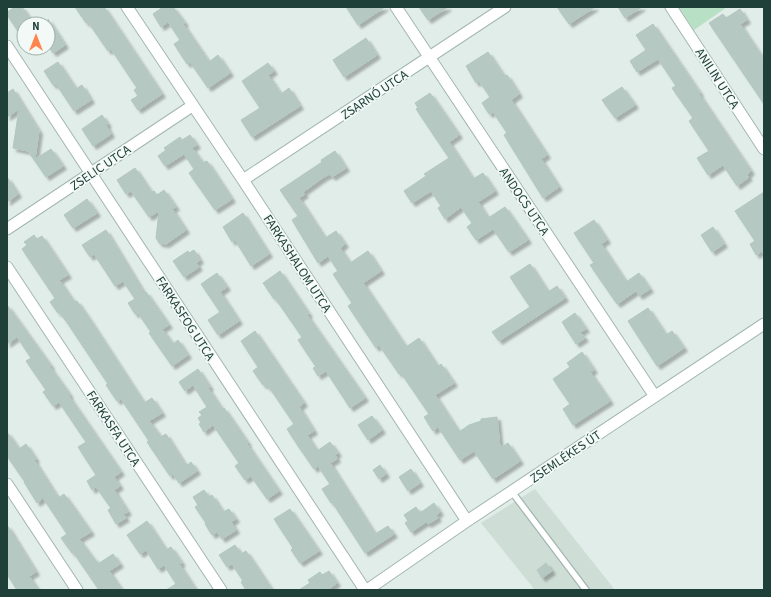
<svg xmlns="http://www.w3.org/2000/svg" width="771" height="597" font-family="'Source Sans 3',sans-serif">
<defs>
<filter id="shadow"><feDropShadow dx="3.5" dy="3.5" stdDeviation="1" flood-color="#0004"/></filter>
</defs>
<rect width="100%" height="100%" fill="#e1ede8"/>
<path fill="#cfddd7" d="M535,489L615,590H535L481,523Z"/>
<path fill="#b7e0c5" d="M679,7H727L694,30Z"/>
<path fill="#b6c8c2" stroke="#b2c7c0" filter="url(#shadow)" d="M15,7H22L34,24H24V40L7,15V12Z
M75,7H104L162,94L138,110L131,100L138,96L134,90L137,88L111,49L108,51L88,22L86,23Z
M163,7H173L185,23L183,24L209,62L218,55L230,73L208,88L190,62L187,64L174,44L180,40L168,22L161,27L153,14Z
M346,7H385L358,25Z
M419,7H448L428,20Z
M557,7H595L569,24Z
M618,7H642L625,18Z
M740,9L747,20L740,24L764,60V104L709,23L723,14L726,18Z
M48,19L65,45L53,53L48,46Z
M653,24L700,93L699,94L751,171L747,175L749,177L737,186L723,165L708,175L697,158L709,151L689,121L693,118L672,88L676,86L658,59L637,72L630,61L646,50L636,35Z
M366,38L377,55L344,77L333,60Z
M488,52L504,76L507,75L519,94L511,100L547,155L541,159L559,187L543,198L504,135L507,133L493,112L489,114L482,103L490,97L479,81L476,83L466,66Z
M58,62L76,89L82,85L91,100L74,111L56,84L53,85L44,71Z
M268,63L274,71L268,75L281,94L289,88L300,106L252,137L241,120L260,108L242,81Z
M622,87L635,105L615,118L602,100Z
M13,89L39,131L35,159L51,149L63,166L46,177L28,151L13,148L19,109L7,117V93Z
M430,93L459,135L449,142L473,179L483,173L495,191L478,202L488,218L505,207L528,240L509,252L493,229L476,240L467,227L472,223L461,207L445,219L438,208L441,206L431,191L412,203L404,191L426,176L424,174L449,158L416,109L418,108L415,103Z
M102,115L108,124L106,125L111,134L93,146L82,129Z
M190,135L197,145L192,148L203,163L207,161L232,199L215,210L189,173L194,169L184,154L165,166L158,156L166,150L164,148L180,137L182,140Z
M335,151L346,168L332,177L330,174L324,177L303,192L305,194L299,198L325,238L336,231L345,244L340,248L350,263L368,251L381,271L363,283L406,347L419,338L438,367L441,364L454,383L435,395L459,432L469,425L481,421V419L497,417L500,448L508,443L520,461L493,479L474,451L460,460L438,427L433,431L424,417L429,414L401,373L399,374L379,345L376,348L348,306L352,303L333,274L338,271L328,256L318,263L292,220L298,216L280,190L322,162L321,160Z
M135,168L152,193L154,191L157,195L164,190L176,207L172,209L186,230L166,244L159,243L156,238L159,211L149,217L133,194L131,191L126,194L117,180Z
M7,177L18,194L7,202Z
M764,192V255L762,251L756,255L750,244L755,241L735,211Z
M87,199L97,213L73,228L64,215Z
M243,213L269,254L251,266L235,240L232,242L223,227Z
M594,220L607,240L601,244L626,282L639,273L650,289L639,296L636,291L617,304L590,265L594,263L574,233Z
M713,227L724,244L712,252L701,235Z
M106,230L144,293L146,292L169,325L162,329L173,344L178,340L188,355L172,366L149,333L151,332L138,313L135,314L128,303L135,299L123,281L115,286L94,254L90,257L82,245Z
M34,235L37,239L42,236L68,275L59,280L74,302L77,301L88,317L144,403L152,398L162,413L149,421L161,437L166,434L186,466L191,462L197,471L179,483L173,474L170,476L147,442L149,441L121,399L117,401L106,385L108,384L66,321L59,312L58,313L50,302L55,298L22,249L27,245L24,242Z
M194,250L200,260L196,263L199,267L184,277L173,261L188,251L189,253Z
M530,264L548,292L557,286L565,298L499,341L492,332L530,307L510,277Z
M280,271L309,314L307,315L365,398L350,408L326,371L318,376L313,368L316,367L298,340L302,337L275,298L274,299L263,283Z
M217,273L227,287L220,292L239,321L218,335L208,320L220,312L201,284Z
M7,305L51,366L50,367L70,395H68L121,472L114,477L120,486L114,490L128,512L123,514L126,518L116,524L108,510L111,508L96,487L92,490L87,481L96,475L78,447L86,442L59,402L53,406L43,392L46,390L26,361L31,358L17,337L7,344Z
M648,308L666,335L672,331L684,348L657,366L628,321Z
M575,313L586,329L580,332L585,338L576,344L562,322Z
M255,331L304,403L299,407L314,431L307,435L317,451L330,442L338,453L335,455L337,459L330,463L375,534L388,526L394,534L365,553L332,502L331,503L322,489L330,484L318,466L314,469L298,446L287,429L294,424L269,387L268,388L265,384L263,385L253,371L258,367L241,341Z
M582,352L594,370L590,372L610,401L573,425L563,409L570,404L553,379L570,367L567,363Z
M198,369L210,387L208,388L222,409L224,408L248,443L247,444L279,491L267,499L251,476L245,480L235,466L239,463L213,425L204,432L199,424L201,423L198,418L202,415L199,412L207,407L193,385L185,391L179,382Z
M372,416L382,430L368,440L358,425Z
M7,432L19,449L26,444L36,459L34,460L58,498L64,494L91,532L79,539L93,558H94L98,564L113,554L120,564L109,571L122,590H99L73,552L72,553L61,538L67,534L43,498L37,503L24,482H25L7,456Z
M380,465L386,474L379,479L373,470Z
M411,469L420,483L408,491L399,477Z
M204,490L209,497L212,495L223,512L229,509L236,519L231,522L236,530L222,539L217,532L212,535L205,524L206,523L195,507L198,505L193,497Z
M434,503L440,512L436,515L438,518L428,524L426,522L411,532L405,523L408,521L404,515L416,507L420,513Z
M290,509L319,551L300,563L291,550L293,548L274,519Z
M147,521L166,550L171,547L182,563L179,564L196,590H166L176,584L164,565L158,569L146,550L140,554L127,535Z
M7,525L36,572L29,576L38,590H17L7,574Z
M235,545L241,554L246,551L272,590H246L241,582L243,581L232,564L227,567L219,555Z
M546,563L552,571L542,578L537,570Z
M329,571L337,583L327,590H299L310,583L308,580L320,572L322,575Z"/>
<g fill="none" stroke-linecap="round" stroke-linejoin="round">
<defs>
<path id="lane" d="M512,492L586,590"/>
<path id="street" d="M127,7L243,180L467,521
M396,7L654,395
M671,7L764,149
M7,46L365,590
M243,180L505,7
M7,229L192,106
M7,267L221,590
M7,484L77,590
M367,590L467,521L764,324"/>
</defs>
<use href="#lane" stroke="#a3b6b0" stroke-width="8"/>
<use href="#street" stroke="#a3b6b0" stroke-width="13"/>
<use href="#lane" stroke="#fff" stroke-width="5.5"/>
<use href="#street" stroke="#fff" stroke-width="11"/>
</g>
<g text-anchor="middle" stroke-width="3.5" stroke-linejoin="round" paint-order="stroke">
<g font-size="13" fill="#1f4039" stroke="#f2f9f6">
<text transform="translate(718 78) rotate(57)" y="5">ANILIN UTCA</text>
<text transform="translate(374 94) rotate(-34)" y="5">ZSARNÓ UTCA</text>
<text transform="translate(100 167) rotate(-34)" y="5">ZSELIC UTCA</text>
<text transform="translate(525 201) rotate(56)" y="5">ANDOCS UTCA</text>
<text transform="translate(298 263) rotate(57)" y="5">FARKASHALOM UTCA</text>
<text transform="translate(186 318) rotate(57)" y="5">FARKASFOG UTCA</text>
<text transform="translate(114 428) rotate(57)" y="5">FARKASFA UTCA</text>
<text transform="translate(565 456) rotate(-34)" y="5">ZSEMLÉKES ÚT</text>
</g>
</g>
<rect width="771" height="597" fill="none" stroke="#1f4039" stroke-width="16"/>
<g transform="translate(36 36)"><circle r="19" fill="#f2f9f6" stroke="#9eafaa"/>
<path d="M0-3L7 15L0 10L-7 15Z" fill="#ff844d"/>
<text y="-6" font-size="11" font-weight="bold" text-anchor="middle" fill="#1f4039">N</text>
</g>
</svg>
